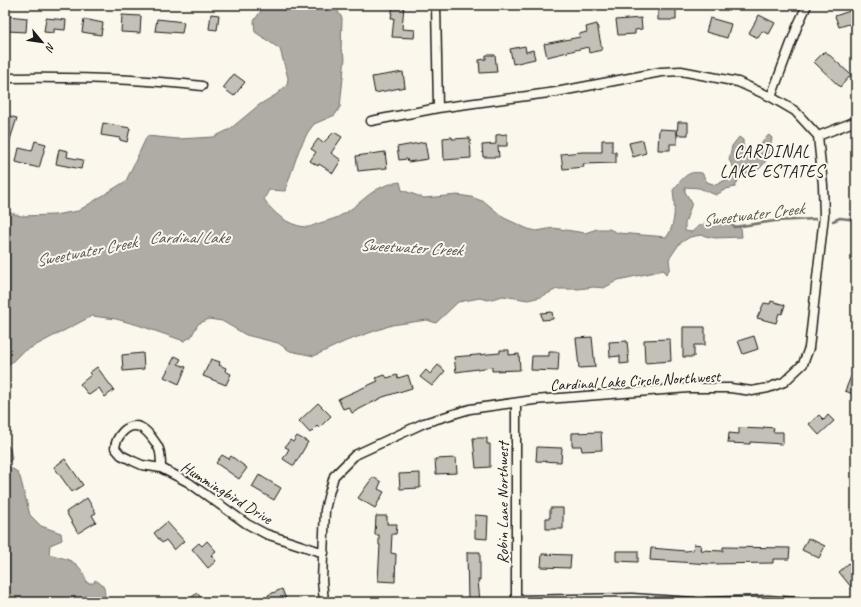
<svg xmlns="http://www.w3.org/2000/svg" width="861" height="607" font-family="Caveat,sans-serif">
<rect width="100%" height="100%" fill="#fbf7ec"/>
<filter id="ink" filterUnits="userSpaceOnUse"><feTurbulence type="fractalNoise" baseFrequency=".025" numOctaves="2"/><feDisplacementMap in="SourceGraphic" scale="8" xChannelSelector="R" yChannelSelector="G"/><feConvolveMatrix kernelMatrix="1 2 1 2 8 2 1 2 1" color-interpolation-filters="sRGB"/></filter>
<g filter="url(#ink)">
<path fill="#afaca5" stroke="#74726e" d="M265,5H334L342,18L341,49L345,58L340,107L335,115L314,124L308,132L299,150L285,191L269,190L264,199C273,213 287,225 305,227C310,228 315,224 320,223C329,220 336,219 345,213C366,200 372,186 400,182L402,190L424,198L458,195L471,197L485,202L504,218L528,229L537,231L553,228L585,233L597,229H609L618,233L667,237C676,223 675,207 673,190C683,179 686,170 702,173L707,182L716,185L729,178L735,170L729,160L732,146L739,137L743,140C743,150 745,153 754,157C760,149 761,141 769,135L772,138C769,158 764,174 741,174L735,187L726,189L716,195L699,188L685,187V192L692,203L685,223V231L692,232C704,218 725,222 741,228L742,237L715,238L701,235L690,237L680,243L669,259L670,268L666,275L664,270L618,280L604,288L594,287L578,289H557L541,297L528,300L503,296L488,300L480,298L458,302L436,323L427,320L392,325L346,341L314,356L290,351L278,343L246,335L222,321L209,319L198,324L191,337L184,341L138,325L116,319L92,316L21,353L5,369V211L21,216L54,215L78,211L126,181L147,136L178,139L214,137L230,129L259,105L277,94L287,85L288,78L280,49L255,32L254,21Z
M5,443L10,448L12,459L6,465L16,471L20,477L30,515L41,526L61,533L62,540L50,545L49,554C69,560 80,560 87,583H94L95,580C108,587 103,590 106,602H5Z"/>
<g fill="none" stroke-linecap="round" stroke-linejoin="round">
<path stroke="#74726e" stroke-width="2.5" d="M833,221L840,218L856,220
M734,227L775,221L815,219"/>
</g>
<path fill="#c3c0b8" stroke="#1c1c1c" d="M393,5H404L402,29L415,30L414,38L392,37L394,18H391Z
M658,7L676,8V20H658Z
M856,9V22L839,27L835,16Z
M211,14L219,15L217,30L209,29Z
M122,15L141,16L140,33L121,32Z
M759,15L775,23L769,34L762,31L758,38L749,33Z
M8,16L27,18L26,32L7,31Z
M46,18L66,20L65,30L54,29V33L44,32Z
M641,18L642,29L635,30V34L618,35L616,20Z
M710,18L731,24L727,38L706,32Z
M84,19L103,23L101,35L82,32Z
M157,19L184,22L182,33L155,31Z
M597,24L602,50L589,53L588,47L547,57L544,44L580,37L579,34L587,32L586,27Z
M525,46L526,52L533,50L535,59L513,64L510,49Z
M825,51L851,75L840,87L814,62Z
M486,55H495L497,72L480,73L479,60L486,59Z
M403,72L405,87L375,93L372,77Z
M234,74L245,82L234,96L223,88Z
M8,116L17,118L7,149H5V118L7,119Z
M678,122H688V135H677Z
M103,123L130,128L127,142L120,140V138L101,135Z
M659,129L677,130V144H670V150H658Z
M334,132L342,137L331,153L341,160L333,173L319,164L318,166L310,161L316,152L311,149L318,139L323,143Z
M507,134V146H498L499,157H483L482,145L496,144V135Z
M452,137V139L470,138L471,158L444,160L443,138Z
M602,140H612V152H616V163L583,164L584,167L563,169L561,154L582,152H602Z
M643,140L646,153L633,157L629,143Z
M35,141L46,144L39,168L16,162L19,148L32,151Z
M425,142L428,159L408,162L407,159L399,160L397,147Z
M59,149L68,151L67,157L83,160L81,169L56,164Z
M385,152L387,168L358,171L356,156Z
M771,301L785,305L782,314L779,313L776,323L757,318L764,303L770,304Z
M552,312L553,319L542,320L541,313Z
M683,327H705V345H694V357H683Z
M754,336L758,349L743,354L738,341Z
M592,337L595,367L579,368L576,338Z
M670,339L671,361L645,363L644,340Z
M627,341L629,363L620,364V356L610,357L609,342Z
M500,350H509V355L519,354L520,370L492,371V367L456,372L454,357L500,353Z
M549,352H559L558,371L531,370L532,356H549Z
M143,353L144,369L123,371L122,355Z
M175,356L181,359L178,364L186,367L179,384L164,377Z
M211,359L220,362L219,365L226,368L225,371L231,374L226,385L203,376Z
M856,364V395L845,391Z
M438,365L445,371L432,386L420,377L426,370L430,374Z
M97,367L114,390L105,397L99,388L89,395L80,384L91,375L89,373Z
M385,375L387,378L397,375L398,378L408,375L412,388L383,397L352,413L349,407L343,409L338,399L378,381L376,378Z
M318,403L331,416L319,428L317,426L310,433L299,421Z
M819,415L824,420L828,415L834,421L819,435L809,424Z
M763,427L774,428L773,432H783V444L750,442V444L728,443L729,433L739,434V428L763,429Z
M601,432L602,450L582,451L581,446H572V433Z
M297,436L308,442L294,466L283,459L289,449L285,447L290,440L293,442Z
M473,438H487V444H490V467L476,468Z
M537,447L562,448L561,462L536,461Z
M222,455L229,459L231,456L247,468L239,479L216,463Z
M456,458L457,473L436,474L435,459Z
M65,459L83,485L72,492L54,467Z
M420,473V488L400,489L399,474Z
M259,475L281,488L274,500L252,487Z
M373,477L381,482L378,489L384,492L375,508L358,498Z
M87,498L96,513L92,515L96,522L78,533L66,512Z
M550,508H563V529H546V518H550Z
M475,515L488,516L487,539L475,538Z
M376,516H387V524H397L396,534H392L391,553L396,554L395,582L378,581L380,545H379V535H375Z
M167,522L184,541L174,550L166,540L162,543L154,533Z
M808,538L825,546L819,558L802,550Z
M207,541L216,551L211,555L216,561L208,568L192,549L199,543L202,546Z
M694,544L701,545L700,550L723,551V547L790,548L789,559H773V563L710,564L650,560L651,548L686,551L693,550Z
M616,551H638V562L616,561Z
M467,552H480V580H478L480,602H468Z
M542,554L571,555L570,568L541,567Z
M849,563L856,571V593L839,572Z
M282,589L287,602H272L268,595Z
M197,593L205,602H186Z"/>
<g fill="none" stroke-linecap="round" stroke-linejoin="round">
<defs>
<path id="minor" d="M436,5L438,108
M5,78C71,77 136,78 202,86
M771,97L797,27L807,5
M818,136L856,121
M516,404V602
M161,468C161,462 161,454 159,449C156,442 147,430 140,427C127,422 116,437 115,448L121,455L133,461L142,465L161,468L188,482L247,524L266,534L324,553
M516,600L632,598L694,602
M324,602L322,580L325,510L328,497L334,476L355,455L424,423L470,409L534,400L689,388H730L752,391L768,388L784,382L803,364L809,348L824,216L823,185L818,136L795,111L771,97L738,82L681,71L661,72L556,92L438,108L371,121
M706,602L768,600L797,602"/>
</defs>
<use href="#minor" stroke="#1c1c1c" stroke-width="11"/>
<use href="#minor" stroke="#fbf7ec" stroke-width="8"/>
</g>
</g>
<g text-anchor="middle" stroke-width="4" stroke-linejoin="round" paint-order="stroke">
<g font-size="16" fill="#1c1c1c" stroke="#fbf7ec">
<text transform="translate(635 380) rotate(-3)" y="6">Cardinal Lake Circle Northwest</text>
<text transform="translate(227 492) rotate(32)" y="6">Hummingbird Drive</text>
<text transform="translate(502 503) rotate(-90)" y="6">Robin Lane Northwest</text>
</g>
<g font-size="17" letter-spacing="1" fill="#1c1c1c" stroke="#fbf7ec">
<text x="772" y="157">CARDINAL<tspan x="772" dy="20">LAKE ESTATES</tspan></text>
</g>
<g font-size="17" font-style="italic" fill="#575653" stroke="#fbf7ec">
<text transform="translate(753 214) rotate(-7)" y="6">Sweetwater Creek</text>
<text x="189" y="243">Cardinal Lake</text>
<text transform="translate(411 247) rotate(3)" y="6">Sweetwater Creek</text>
<text transform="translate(86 251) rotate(-11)" y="6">Sweetwater Creek</text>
</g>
</g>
<rect width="861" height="607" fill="none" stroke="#fbf7ec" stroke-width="20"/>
<rect x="10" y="10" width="841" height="587" fill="none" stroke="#1c1c1c" stroke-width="1.5" filter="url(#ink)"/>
<g transform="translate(42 42) rotate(119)" stroke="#fbf7ec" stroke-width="3" paint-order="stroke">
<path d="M0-3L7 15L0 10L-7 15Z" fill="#1c1c1c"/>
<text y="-6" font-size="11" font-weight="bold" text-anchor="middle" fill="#1c1c1c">N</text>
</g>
</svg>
